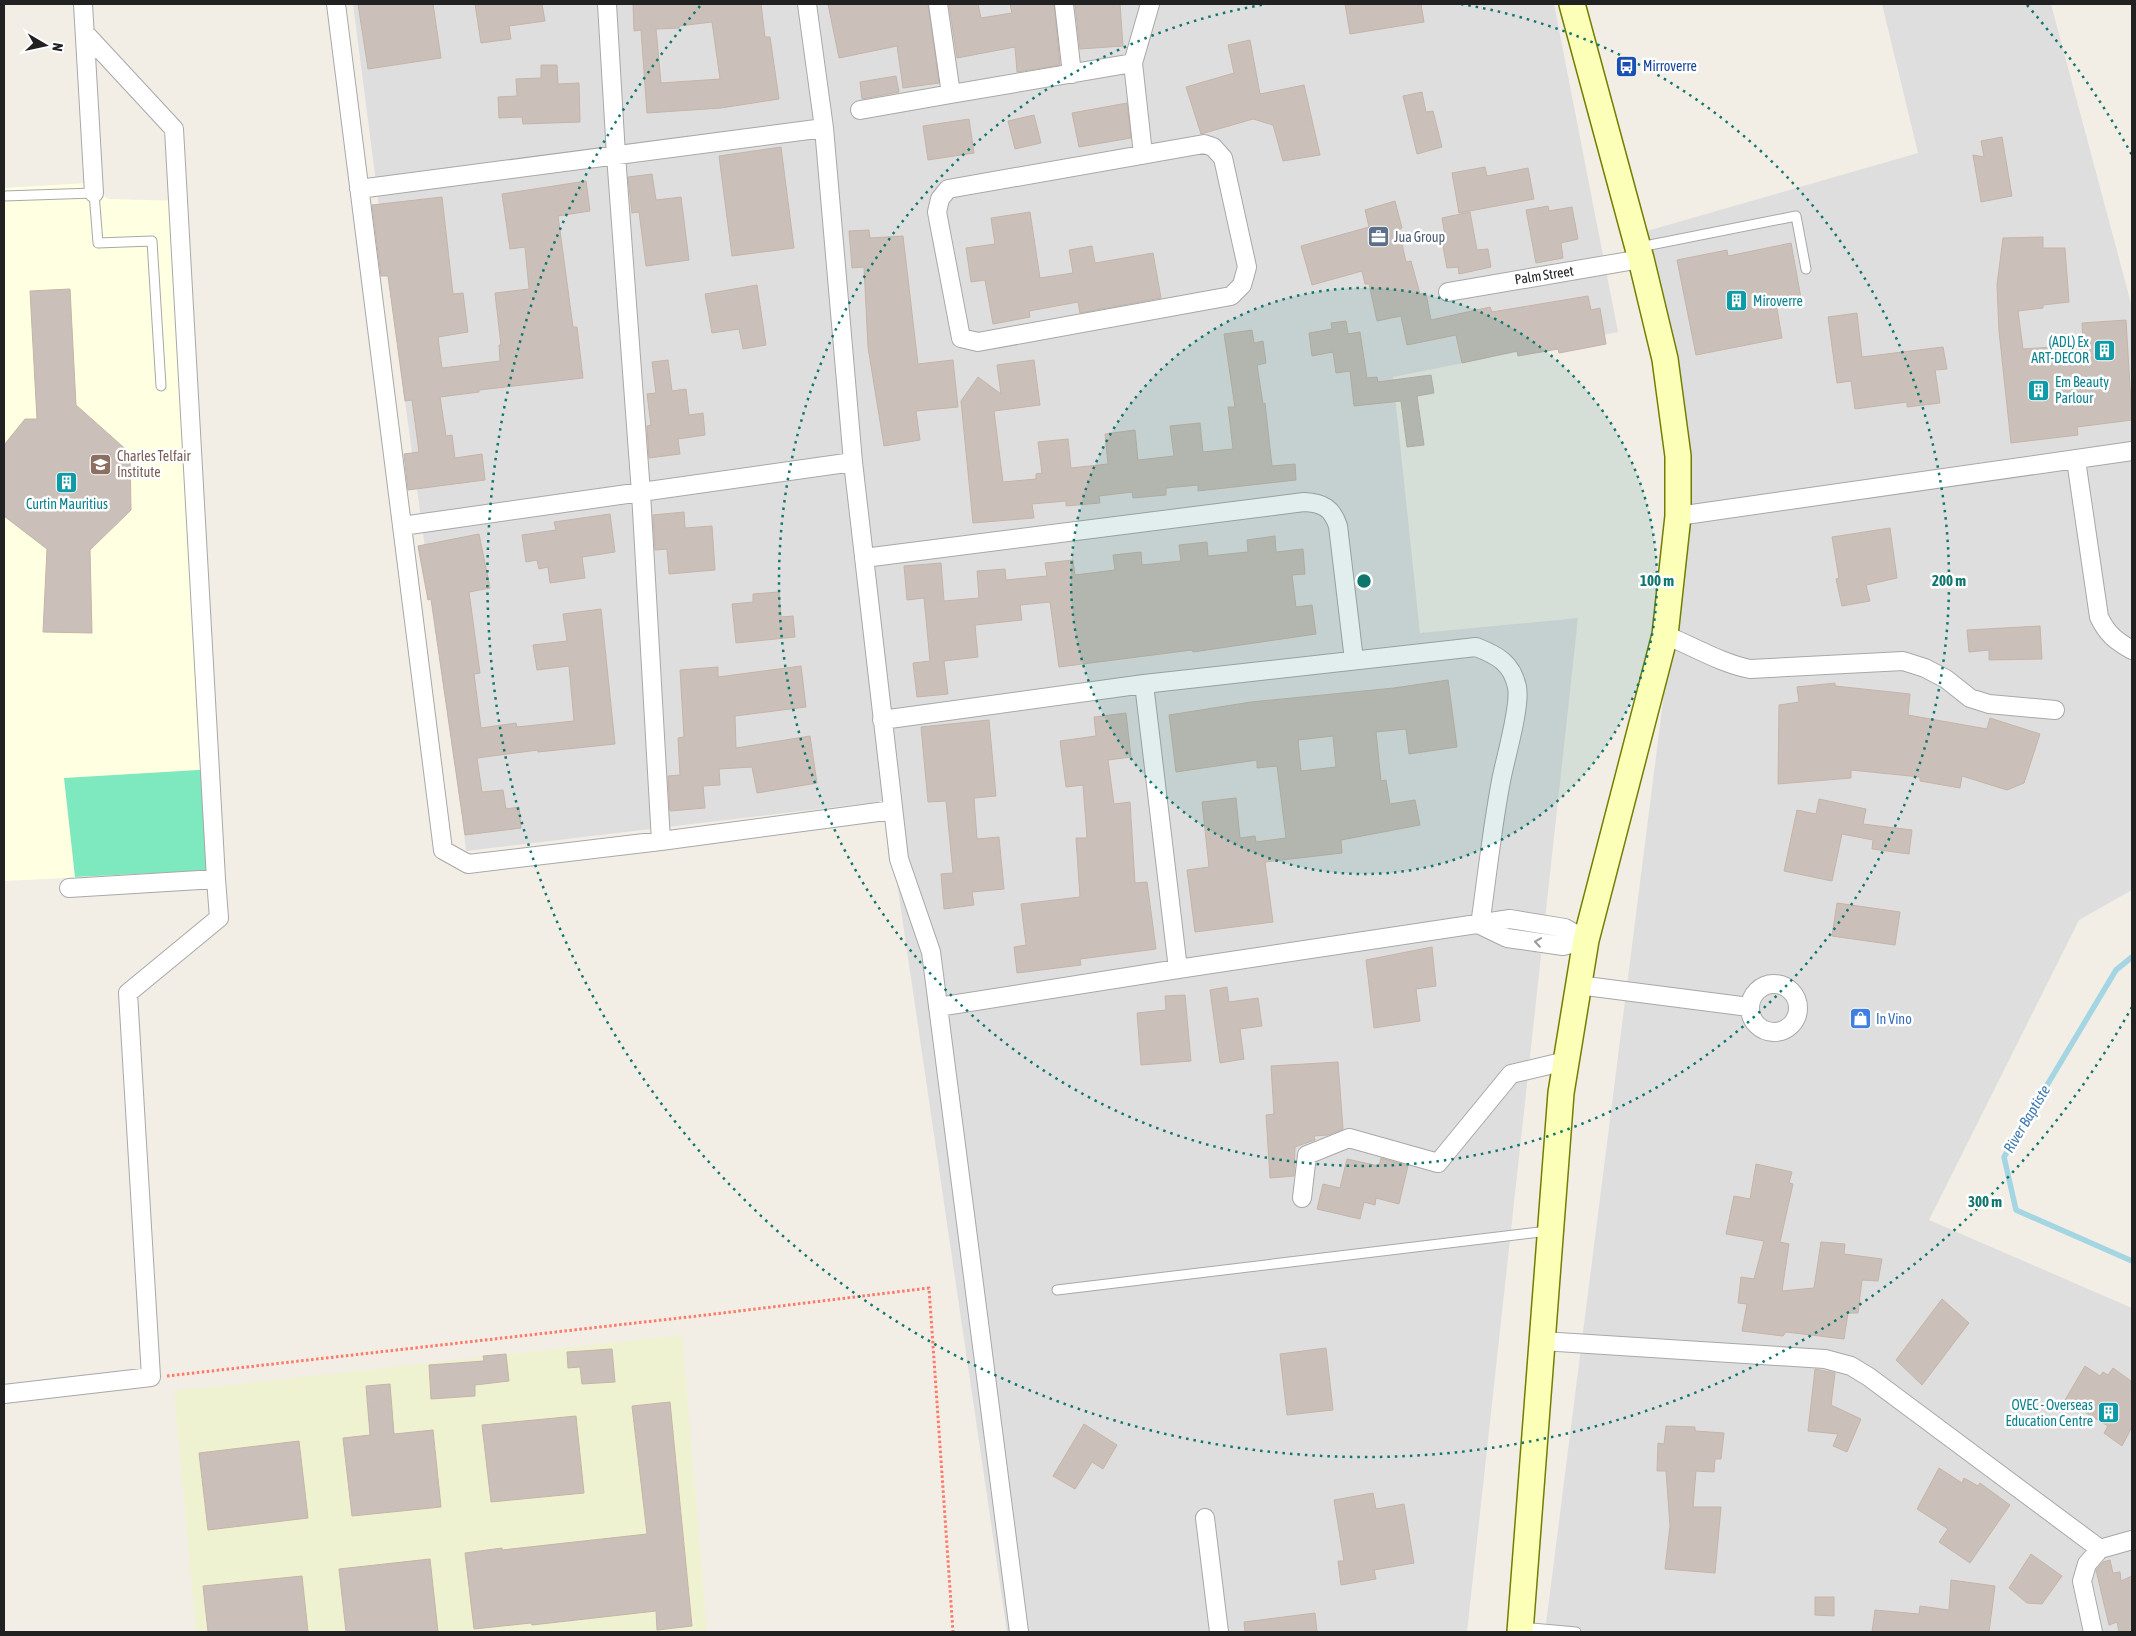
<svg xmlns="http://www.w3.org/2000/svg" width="2136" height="1636" font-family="'Asap Condensed',sans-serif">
<rect width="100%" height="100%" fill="#f2eee6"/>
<path fill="#dfdede" d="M353,4H1554L1618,332L1393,377L1420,633L1578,618L1467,1632H1007L885,801L466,851L457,772L454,761L390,291Z
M1882,4H2051L2132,307V890L2079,920L1929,1220L2132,1308V1632H1545L1687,512L1640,233L1918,153Z"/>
<path fill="#ffffe2" d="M87,183L108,199L182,201L219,870L4,881V188Z"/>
<path fill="#eff2d0" d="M682,1335L707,1632H196L174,1391Z"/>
<path fill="#7ee8bf" d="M215,769L219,870L75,877L64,778Z"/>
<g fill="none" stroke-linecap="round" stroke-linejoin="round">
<path stroke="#a3d5e3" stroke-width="5.5" d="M2132,957L2116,970L2004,1157L2016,1210L2132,1261"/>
</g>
<path fill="#cac0b9" stroke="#c5b4a7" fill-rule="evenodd" d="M358,4H433L441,58L368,69Z
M475,4H542L545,21L509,26L511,39L481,43Z
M633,4H761L765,37H770L779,99L721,108L647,113L641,30L634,31ZM712,22L720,79L661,83L656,29L679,28V26Z
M828,4H928L939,83L903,88L897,46L839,58Z
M949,4H978L981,18L1012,13L1010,4H1054L1060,65L1017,72L1015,47L957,58Z
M1075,4H1120L1123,46L1080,49Z
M1345,4H1421L1424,22L1350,34Z
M1250,40L1260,94L1304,85L1320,155L1283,161L1273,125L1253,119L1201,134L1186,87L1234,73L1228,45Z
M541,65H557L558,84L579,83L580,122L523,124L522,117L499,118L498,97L517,96L516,79L541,78Z
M896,76L899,92L862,99L860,82Z
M1422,92L1426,112L1433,111L1442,147L1417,154L1403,96Z
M1127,103L1131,138L1079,147L1072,113Z
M1034,115L1041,143L1015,149L1008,121Z
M969,119L974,153L928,160L923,126Z
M2002,137L2012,196L1981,202L1973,155L1984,157L1981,141Z
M781,147L794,248L732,256L719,156Z
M1485,167L1487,176L1528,168L1534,199L1459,213L1452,173Z
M652,174L656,200L681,197L689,260L646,266L639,212L632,213L628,177Z
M586,181L590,211L558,216L573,327H577L583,378L479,390V392L440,397L446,436L452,435L455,458L482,454L485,480L408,490L404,454L419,452L412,400L405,401L388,276H381L372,205L442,197L453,294L463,293L468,332L438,337L442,368L500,361L499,345H501L495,293L529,289L525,247L510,249L502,194Z
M1395,201L1402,228L1399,230L1406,262L1411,261L1420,294L1426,293L1431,320L1490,307L1492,312L1588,296L1591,310L1600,308L1606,344L1559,353L1558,349L1518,356L1517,351L1462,363L1456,335L1407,345L1401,316L1377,321L1369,284H1365L1362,271L1312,285L1301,246L1369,227L1365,210Z
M1548,206L1549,211L1572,207L1578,239L1561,243L1563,258L1536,263L1526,210Z
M1030,212L1040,278L1073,273L1069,250L1092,246L1095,263L1153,253L1161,298L1080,313L1078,302L1029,311L1030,317L993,324L985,280L971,282L966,248L995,244L991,218Z
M1470,212L1477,250L1488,249L1491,267L1459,274L1458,267L1447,268L1441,236L1445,235L1442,218Z
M869,230L870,238L903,236L918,364L953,360L958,407L916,411L920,440L884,446L868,347L864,267L852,268L849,231Z
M2043,237V248H2065L2069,302L2043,305V308L2018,311L2023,349L2083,345L2082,323L2126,320L2132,420L2077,427L2078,435L2011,443L1999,331L1997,285L2003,238Z
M1791,243L1801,298L1776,303L1782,338L1696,355L1677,260L1727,250L1728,256Z
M757,285L766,345L743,349L739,329L712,333L705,294Z
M70,289L76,405L130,453L131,510L90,550L92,633L43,632L47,549L4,516V445L25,419H37L30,291Z
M1857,313L1862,357L1943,347L1947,369L1935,370L1940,403L1907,407V402L1855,409L1851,381L1837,383L1828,317Z
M1346,321L1348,334L1360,332L1367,378L1377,377L1378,382L1431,375L1434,393L1417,396L1424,445L1407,447L1401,401L1354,406L1350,371L1336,373L1333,352L1312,356L1309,333L1332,329L1331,323Z
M1252,330L1254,343L1263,341L1266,363L1257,365L1263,404L1265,403L1272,466L1295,464L1296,480L1198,491V485L1166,488V495L1133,498L1132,492L1099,496L1100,503L1066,506V501L1032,504L1034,518L973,523L961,401L978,377L1001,394L997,365L1034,360L1040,405L994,411L1003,482L1036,479V474L1042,473L1038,442L1068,439L1071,468L1108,464L1105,434L1135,430L1138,460L1174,456L1170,426L1200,423L1203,452L1233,449L1228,407H1235L1224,334Z
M668,360L672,391L686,389L689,415L703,413L705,435L678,439L680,454L649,458L647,426L651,425L647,394L656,393L652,362Z
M684,512L685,528L712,526L715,570L669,574L667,549L655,550L653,515Z
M610,514L615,552L582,557L585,578L550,583L548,567L539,569L537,560L526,562L522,535L556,530L554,522Z
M1890,528L1897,578L1866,585L1870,601L1842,606L1836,579L1839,578L1832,537Z
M479,534L490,588L469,592L480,673L474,674L481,728L516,723L517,727L574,721L569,666L537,670L533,645L567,641L563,614L601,609L615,744L538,752V750L477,758L482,792L503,790L506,809L519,807L521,828L465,835L431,599L428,600L418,546Z
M1275,536L1276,552L1303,549L1305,574L1292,575L1296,607L1312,605L1316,634L1193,652L1192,650L1059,667L1050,602L1020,605L1022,620L975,625L978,657L944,661L948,694L917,697L913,663L930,661L924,598L907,600L904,566L941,563L944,601L979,598L977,571L1005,569L1006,580L1047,576L1045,563L1073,560L1075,575L1115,570L1113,555L1141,552L1142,565L1181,561L1179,545L1207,542L1208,556L1248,552L1247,540Z
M779,592L781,617L793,616L795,637L736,643L732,604L753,602V594Z
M2040,626L2042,659L1989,660V650L1969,652L1967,630Z
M801,666L806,707L735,716L736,748L810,736L817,783L757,793L752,767L719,769L720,785L703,786L705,808L670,811L668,776L680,775L678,738L684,737L680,670L718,667V677Z
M1448,680L1457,747L1409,754L1406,729L1376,732L1381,781L1386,780L1390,804L1415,800L1420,825L1341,840L1342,853L1265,862L1273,922L1195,932L1187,870L1209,867L1202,802L1236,798L1240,838L1255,836L1256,842L1286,838L1277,766L1257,768V760L1176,772L1169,715L1251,702L1394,688ZM1333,736L1336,767L1301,771L1298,740Z
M1835,683V686L1910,694L1908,715L1987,729L1990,718L2040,734L2024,783L2007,790L1962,776L1960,788L1920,781V777L1851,770V778L1778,784L1779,705L1799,702L1797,687Z
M1126,713L1131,757L1108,760L1114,804L1130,802L1135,883L1147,882L1156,949L1080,959L1081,965L1017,973L1014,947L1026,945L1021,904L1080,897L1076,838H1087L1083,785L1066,787L1060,741L1096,736L1094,717Z
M989,720L996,796L974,798L977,839L999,837L1004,889L972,892L974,905L944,909L941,874L953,873L946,801L928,802L921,727Z
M1819,799L1866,809L1863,824L1912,830L1909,854L1872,849L1873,840L1842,834L1832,881L1784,871L1797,810L1816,814Z
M1837,903L1900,912L1895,945L1832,936Z
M1432,947L1436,986L1416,989L1420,1021L1374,1028L1366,960Z
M1227,987L1229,1002L1258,998L1262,1026L1240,1029L1244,1059L1220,1063L1210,990Z
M1185,995L1191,1061L1141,1065L1137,1013L1166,1010L1165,996Z
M1338,1062L1343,1129L1328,1135L1314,1136L1315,1140L1295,1147L1294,1176L1270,1178L1266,1115L1274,1114L1271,1066Z
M1381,1158L1408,1166L1399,1204L1376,1198L1375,1205L1364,1202L1360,1219L1317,1209L1323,1184L1340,1188L1347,1159L1379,1166Z
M1756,1164L1792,1172L1789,1183L1793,1184L1780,1242L1789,1244L1782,1291L1814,1288L1821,1242L1845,1244L1844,1254L1882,1259L1878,1281L1862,1280L1858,1313H1848L1844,1339L1786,1332L1783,1336L1742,1331L1747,1304L1738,1303L1741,1277L1754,1279L1764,1241L1726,1234L1734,1196L1750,1199Z
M1942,1299L1969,1323L1922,1385L1896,1360Z
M1326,1348L1333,1410L1287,1415L1280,1354Z
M612,1349L615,1382L582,1384L580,1367L568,1368L567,1352Z
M506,1354L509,1381L475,1385V1396L431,1399L429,1365L484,1361L483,1356Z
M2085,1366L2100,1376L2103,1372L2108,1375L2113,1368L2131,1381L2132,1427L2122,1446L2104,1433L2108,1426L2065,1400Z
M1815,1369L1835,1373L1831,1405L1861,1419L1847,1452L1833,1446L1838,1434L1808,1431Z
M390,1384L394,1434L433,1430L441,1507L352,1516L343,1438L370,1435L366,1386Z
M670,1402L692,1626L657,1630L656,1611L532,1625L531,1623L474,1629L465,1553L502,1548V1550L647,1534L632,1406Z
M576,1416L584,1493L491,1502L482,1425Z
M1084,1424L1117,1445L1103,1469L1092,1462L1075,1489L1053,1476Z
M1666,1426L1695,1427V1431L1724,1433L1721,1459H1715L1714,1472L1696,1471L1693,1507H1721L1715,1573L1665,1569L1670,1526L1666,1471H1657L1658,1443L1664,1444Z
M299,1441L308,1518L208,1530L199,1453Z
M1939,1468L1962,1483L1964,1478L1978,1486L1980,1483L2010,1505L1970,1563L1939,1542L1948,1529L1917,1509Z
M1373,1493L1376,1509L1404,1504L1414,1563L1374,1570L1376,1579L1341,1585L1338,1561H1344L1334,1500Z
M2031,1554L2062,1576L2042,1604L2027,1603L2009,1588Z
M430,1559L438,1632H346L339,1569Z
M2110,1560L2113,1573L2120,1572L2121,1581L2132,1576V1632H2119L2117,1622L2109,1625L2096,1570L2103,1562Z
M302,1576L308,1632H208L203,1586Z
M1951,1580L1995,1586L1989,1632H1872L1875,1610L1919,1614L1920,1606L1949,1610Z
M1815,1597H1834V1616L1815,1615Z
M1315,1613L1317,1632H1245L1244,1622Z"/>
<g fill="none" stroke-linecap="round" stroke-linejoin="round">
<defs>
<path id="service" d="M4,196L94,193L98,243L152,241L161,386
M1640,247L1796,216L1806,269
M1057,1290L1548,1231
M1522,1627L1576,1632"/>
<path id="minor" d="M83,4L94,193
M336,4L443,850L468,864L661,841L893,810
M607,4L616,155L641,493L661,841
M807,4L824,128L853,462L899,859L931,952L1019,1632
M938,4L951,94L1133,63
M1064,4L1072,74
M860,110L951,94
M1204,144L1213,147L1223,158L1247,267L1242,285L1231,296L978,342L961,338L937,212L940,199L948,189Z
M1143,154L1133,63L1150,4
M359,189L824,128
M1448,292L1641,259
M2076,460L2099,617C2107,634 2116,641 2132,650
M1678,516L2132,451
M402,526L853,462
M864,558L1304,502C1323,503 1332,508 1338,526L1354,660
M1665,635C1693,646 1720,663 1750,669L1903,661L1925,668L1946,679L1970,698L1989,704L2055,710
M1144,684L1178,969
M882,720L1144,684L1476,647C1497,655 1512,663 1517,687C1521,706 1505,759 1501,781C1492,828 1487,877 1480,925
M69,888L216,879L174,129L85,33
M1480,925L1507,938L1563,946L1586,940
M1750 1008a24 24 0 1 1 48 0a24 24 0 1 1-48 0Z
M1578,985L1749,1007
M938,1007L1178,969L1510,919L1565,928L1586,940
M1302,1198L1307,1155L1349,1138L1438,1163L1511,1074L1566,1061
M1542,1341L1825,1359L1851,1366L1869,1377L2100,1549
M4,1394L151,1377L128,993L219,918L216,879
M1205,1518L1219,1632
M2093,1632L2082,1581L2087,1564L2100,1549L2132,1540"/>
<path id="secondary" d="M1520,1632L1561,1093L1586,940L1665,635L1678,516V456L1665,359L1641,259L1572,4"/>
</defs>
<use href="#service" stroke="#a8a8a8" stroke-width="11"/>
<use href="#minor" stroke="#a8a8a8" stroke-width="20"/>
<use href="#secondary" stroke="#717f00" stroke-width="28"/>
<path stroke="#ff7a6a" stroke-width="3" stroke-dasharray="2.5 2.5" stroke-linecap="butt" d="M167,1376L706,1315L929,1288L953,1632"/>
<use href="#service" stroke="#fff" stroke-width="9"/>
<use href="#minor" stroke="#fff" stroke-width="18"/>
<use href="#secondary" stroke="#fbffb7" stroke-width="25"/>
</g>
<defs><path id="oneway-chevron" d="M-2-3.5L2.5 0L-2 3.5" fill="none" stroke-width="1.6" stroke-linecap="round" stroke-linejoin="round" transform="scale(1.25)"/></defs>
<use stroke="#9b9b9b" href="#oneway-chevron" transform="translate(1538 942) rotate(-172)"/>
<circle cx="1364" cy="581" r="293" fill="#0f766e" fill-opacity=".12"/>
<g fill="none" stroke="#0f766e" stroke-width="2.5" stroke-dasharray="2.5 5">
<circle cx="1364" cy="581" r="293"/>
<path d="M1461 4A585 585 0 1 1 1267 4"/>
<path d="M2132 1007A878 878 0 1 1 701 5M2027 5A878 878 0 0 1 2132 155"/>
</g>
<defs>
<symbol id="bus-square" viewBox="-11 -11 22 22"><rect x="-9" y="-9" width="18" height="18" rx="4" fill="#1a4fb4" stroke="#fff"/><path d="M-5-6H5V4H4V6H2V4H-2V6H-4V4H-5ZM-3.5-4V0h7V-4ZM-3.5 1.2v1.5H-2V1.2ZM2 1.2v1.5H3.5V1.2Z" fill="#fff"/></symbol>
<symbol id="office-square" viewBox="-11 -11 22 22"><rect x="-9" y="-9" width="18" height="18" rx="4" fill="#5c6f8a" stroke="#fff"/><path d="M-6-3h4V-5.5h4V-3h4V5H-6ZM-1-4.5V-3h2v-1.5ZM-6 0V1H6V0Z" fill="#fff"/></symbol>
<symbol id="building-square" viewBox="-11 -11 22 22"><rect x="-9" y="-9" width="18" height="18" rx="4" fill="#0f9aa8" stroke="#fff"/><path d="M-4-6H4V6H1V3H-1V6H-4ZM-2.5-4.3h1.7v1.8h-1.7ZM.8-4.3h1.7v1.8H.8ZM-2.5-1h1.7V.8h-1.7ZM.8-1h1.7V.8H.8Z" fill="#fff"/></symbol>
<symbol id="school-square" viewBox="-11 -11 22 22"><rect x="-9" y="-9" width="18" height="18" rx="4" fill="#8d6e63" stroke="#fff"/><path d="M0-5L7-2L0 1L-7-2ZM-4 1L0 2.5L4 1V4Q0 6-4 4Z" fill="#fff"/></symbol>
<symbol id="shop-square" viewBox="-11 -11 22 22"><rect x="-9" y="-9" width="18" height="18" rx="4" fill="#3f7fe0" stroke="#fff"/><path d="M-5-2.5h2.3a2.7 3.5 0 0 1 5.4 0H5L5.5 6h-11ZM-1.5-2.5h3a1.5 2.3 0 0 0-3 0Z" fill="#fff"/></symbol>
</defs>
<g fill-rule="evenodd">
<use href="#bus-square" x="1614" y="54" width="25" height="25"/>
<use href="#office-square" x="1366" y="224" width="25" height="25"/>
<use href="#building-square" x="1724" y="288" width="25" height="25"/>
<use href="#building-square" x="2092" y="338" width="25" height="25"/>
<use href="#building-square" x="2026" y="378" width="25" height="25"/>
<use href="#school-square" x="88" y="452" width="25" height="25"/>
<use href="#building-square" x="54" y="470" width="25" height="25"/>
<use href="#shop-square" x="1848" y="1006" width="25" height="25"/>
<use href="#building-square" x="2096" y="1400" width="25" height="25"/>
</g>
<g text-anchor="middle" stroke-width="5" stroke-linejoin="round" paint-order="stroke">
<g font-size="14" fill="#164399" stroke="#fff" text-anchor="start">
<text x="1643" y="71">Mirroverre</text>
</g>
<g font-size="14" fill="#4e5e75" stroke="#fff" text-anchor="start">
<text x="1394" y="242">Jua Group</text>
</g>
<g font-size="14" fill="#212121" stroke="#fff">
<text transform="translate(1544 275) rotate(-9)" y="5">Palm Street</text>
</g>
<g font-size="14" fill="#0d838f" stroke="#fff" text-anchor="start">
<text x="1753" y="306">Miroverre</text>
<text x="2089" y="347" text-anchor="end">(ADL) Ex<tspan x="2089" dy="16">ART-DECOR</tspan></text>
<text x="2055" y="387">Em Beauty<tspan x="2055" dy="16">Parlour</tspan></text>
<text x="67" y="509" text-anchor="middle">Curtin Mauritius</text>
<text x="2093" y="1410" text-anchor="end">OVEC - Overseas<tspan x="2093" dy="16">Education Centre</tspan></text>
</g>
<g font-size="14" fill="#785e54" stroke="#fff" text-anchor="start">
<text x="117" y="461">Charles Telfair<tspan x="117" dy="16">Institute</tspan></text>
</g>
<g font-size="14" fill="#366cbe" stroke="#fff" text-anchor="start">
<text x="1876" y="1024">In Vino</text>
</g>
<g font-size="15" font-style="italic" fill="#407ab2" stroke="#fff">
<text transform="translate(2027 1119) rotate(-59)" y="5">River Baptiste</text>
</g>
</g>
<circle cx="1364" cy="581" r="8" fill="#0f766e" stroke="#fff" stroke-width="2.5"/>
<g font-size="15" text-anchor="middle" font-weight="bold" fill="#0f766e" stroke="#fff" stroke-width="5" stroke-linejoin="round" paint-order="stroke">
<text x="1657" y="586">100 m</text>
<text x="1949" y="586">200 m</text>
<text x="1985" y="1207">300 m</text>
</g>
<rect width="2136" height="1636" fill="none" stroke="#212121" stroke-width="10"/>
<g transform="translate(45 45) rotate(99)" stroke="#ffffff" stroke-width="4" paint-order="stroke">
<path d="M0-4L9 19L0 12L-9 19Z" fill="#212121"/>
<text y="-8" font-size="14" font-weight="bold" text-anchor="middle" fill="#212121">N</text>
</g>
</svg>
